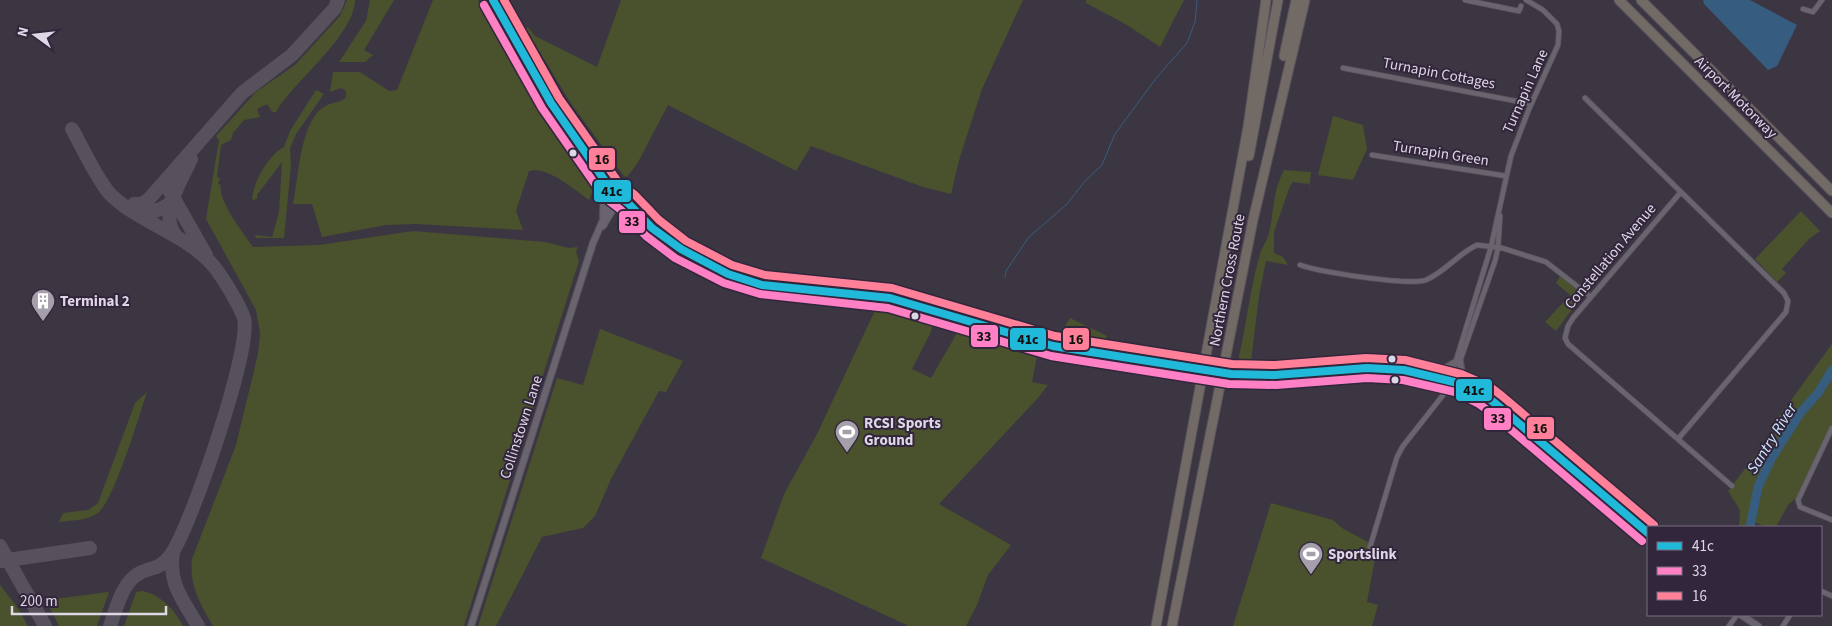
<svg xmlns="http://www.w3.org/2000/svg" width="1832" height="626" font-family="'Source Sans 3',sans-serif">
<rect width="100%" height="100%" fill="#3c3642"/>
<path fill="#4a512d" d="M347,0H355C354,36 295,80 276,112H272L267,104L257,109L260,117L244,120L233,133L231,140L221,145L217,177L220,178L218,184L221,185C217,200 244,234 253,247L319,245L413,231L545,242L569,248L578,247L576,252L579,261L464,626H213C200,604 189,586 192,559L236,445L258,354L260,333L256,310L206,219L219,140L216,136L256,92L295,65L340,16Z
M370,0H394L364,50L373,55L365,62H339L366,21Z
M433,0H478L509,58L593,190L589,200C573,189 548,166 529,171L516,211L523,230L416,224L386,225L322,237L312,204H293C298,178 300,133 317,113C328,100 339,105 346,97V91L341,88L330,92L333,72H360L389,91L397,90Z
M621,0H1023L982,89L960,157L951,194L923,187L811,146L796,171L668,105L637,164L627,177L624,176L570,102L526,29L528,27L535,36L597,67Z
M1086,0H1184L1160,47L1127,25L1086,3Z
M316,90L324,94L296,134L290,148L291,165L284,238H256L255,235L272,237L279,212L282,162L257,195V199L252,200C253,181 269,155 284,147L290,131Z
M1333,116L1363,125L1367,149L1353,180L1318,175Z
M1284,170L1311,172L1309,190V184L1293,182L1290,186L1274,232V253L1283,257L1288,265L1266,261L1259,296L1251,362L1249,365H1239V356C1247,322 1250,288 1260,254C1262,247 1267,241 1269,233C1274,211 1273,190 1284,170Z
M1801,211L1820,231L1809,239L1782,269L1786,273L1777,282L1755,259Z
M1560,276L1577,289L1581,297L1556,331L1545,322L1570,295L1556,283Z
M878,304L935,318L930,334L912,369L931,378L961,326L1038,351L1032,382L1048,385L1037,399L939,504L1011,545L988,575L977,605L966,626H909L761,558L784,494L817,434Z
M1070,318L1107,336L1105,344L1088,340L1087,342L1062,340L1061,333Z
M600,329L683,361L666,392L659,391L611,479L595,516L583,528L542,537L496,626H478L557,378L583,385Z
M1832,344V426L1796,498L1788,505L1776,527H1766L1754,522L1752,527H1739L1740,510L1728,491L1773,432L1770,429Z
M147,392C139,416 115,497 100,511C90,521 73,520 59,522L63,513L88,510L98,503L135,403Z
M1271,503L1333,520L1342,528L1377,547L1367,602L1378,605L1372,626H1233Z
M0,585L18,608L28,626H0Z
M143,591C161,595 175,610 183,626H124L136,592Z
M109,592L97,626H59L46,600Z"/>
<path fill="#365c7f" d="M1703,0H1750L1797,25L1777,66L1768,70L1704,4Z"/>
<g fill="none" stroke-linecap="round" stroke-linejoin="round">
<path stroke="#365c7f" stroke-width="1" d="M1005,277L1006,271L1028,238L1067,204L1085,181L1102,165L1115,134L1157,77L1187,43L1195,22L1197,0"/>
<path stroke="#365c7f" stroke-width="9" d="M1750,527L1758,487L1771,459L1801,412L1818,393L1832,370"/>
<path stroke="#56515c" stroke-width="14" d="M72,129C82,146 98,182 111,195C140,223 183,233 211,263C221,274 239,304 244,318C252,348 192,523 172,553C159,573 149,565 135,576C121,587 116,610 110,626
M173,172L169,184V190L206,255
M134,204H142L149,199L242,93L292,55L335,8L338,0
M134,211C149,214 164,211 174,199
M176,236C158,214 181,182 191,159
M0,546L45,626
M173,552C168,584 183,600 198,626
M1,561L90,548"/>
<path stroke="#544e5a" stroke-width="6" stroke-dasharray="6 3" stroke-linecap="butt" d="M1201,370L1225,373"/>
<defs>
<path id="street" d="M1465,0L1519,11L1521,6
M1803,9L1813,12L1822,0
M1343,68L1531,104
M1585,98L1784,293L1788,301L1786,312L1678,439
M1372,155L1506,176
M1681,192L1573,318L1568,326L1565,338L1568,344L1732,486
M1300,265C1320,272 1409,286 1426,280C1445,272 1459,253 1477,245L1502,248L1546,262L1591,297
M1459,364L1495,261L1498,248L1500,216
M1832,428L1798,500L1800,507L1832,520
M1370,547L1397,457L1403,446L1447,390L1491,247L1511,156L1529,109L1558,45L1559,31L1557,24L1543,10L1526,0
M1821,591L1832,596
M1729,626L1737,615
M1783,626L1790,615"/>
<path id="secondary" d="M493,0L551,103L612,191L621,195
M502,0L559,103L615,180L621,195L643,220L676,246L691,256L731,276L763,286L890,298L1044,344L1197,369
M599,177L604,192L603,216
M603,226L621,196
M1460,362L1464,386
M1231,374L1275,375L1367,368L1404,370L1461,384L1484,395L1510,415L1648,533
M1432,376L1454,363
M1741,615L1758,626
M471,626L593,243C601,226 606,207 621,195"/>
<path id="highway" d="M1619,0L1832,213
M1641,0L1832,191
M1284,56L1296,0
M1249,156L1278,0
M1156,626L1248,127L1266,0
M1172,626L1253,220L1305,0"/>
</defs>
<use href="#street" stroke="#58535e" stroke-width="6"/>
<use href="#secondary" stroke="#58535e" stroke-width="8"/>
<use href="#highway" stroke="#58535e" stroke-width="11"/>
<use href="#street" stroke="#69646d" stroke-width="4.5"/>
<use href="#secondary" stroke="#69646d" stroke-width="6"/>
<use href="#highway" stroke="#726b65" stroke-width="9"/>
<defs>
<path id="bus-1" d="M493,0L551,103L612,191L628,203L652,228L681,249L728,274L762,285L890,298L1053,346L1231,374L1275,375L1367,368L1404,370L1458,383L1484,395L1496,404L1648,533"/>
<path id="bus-2" d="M484,5L542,108L604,197L621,210L646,236L675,258L724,283L760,294L888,308L1051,356L1229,384L1276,385L1367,378L1403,380L1455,392L1479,404L1490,412L1642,541"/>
<path id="bus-3" d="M504,0L559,98L619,183L635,195L659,220L686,241L732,265L765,275L892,288L1055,336L1232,364L1275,365L1366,358L1405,360L1461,374L1489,386L1502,396L1654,525"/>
</defs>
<use href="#bus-1" stroke="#32263c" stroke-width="11"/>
<use href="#bus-2" stroke="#32263c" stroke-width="11"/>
<use href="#bus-3" stroke="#32263c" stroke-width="11"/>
<use href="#bus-1" stroke="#20b9da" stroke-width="8"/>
<use href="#bus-2" stroke="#ff80c5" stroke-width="8"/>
<use href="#bus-3" stroke="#ff8098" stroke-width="8"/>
</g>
<defs>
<symbol id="building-pin" viewBox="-11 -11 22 30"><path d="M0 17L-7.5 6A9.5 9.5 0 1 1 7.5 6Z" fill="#a59fac" stroke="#32263c"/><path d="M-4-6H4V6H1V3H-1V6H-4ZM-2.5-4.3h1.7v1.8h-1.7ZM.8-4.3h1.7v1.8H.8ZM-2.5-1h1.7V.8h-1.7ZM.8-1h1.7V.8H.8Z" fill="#fff"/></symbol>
<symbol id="stadium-pin" viewBox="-11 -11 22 30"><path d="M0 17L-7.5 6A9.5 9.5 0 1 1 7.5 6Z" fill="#a59fac" stroke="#32263c"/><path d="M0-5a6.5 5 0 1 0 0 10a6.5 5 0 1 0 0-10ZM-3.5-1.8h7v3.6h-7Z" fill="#fff"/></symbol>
</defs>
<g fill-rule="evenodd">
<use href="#building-pin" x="29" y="287" width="28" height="38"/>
<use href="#stadium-pin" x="833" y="418" width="28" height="38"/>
<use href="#stadium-pin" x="1297" y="540" width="28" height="38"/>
</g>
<g fill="#ded7e5" stroke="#32263c" stroke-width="2">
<circle cx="573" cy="153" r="4.5"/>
<circle cx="915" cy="316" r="4.5"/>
<circle cx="1392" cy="359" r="4.5"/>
<circle cx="1395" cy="380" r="4.5"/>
</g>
<g text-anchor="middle" stroke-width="4" stroke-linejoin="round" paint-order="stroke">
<g font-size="15" fill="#ded7e5" stroke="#32263c">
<text transform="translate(1439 73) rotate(11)" y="5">Turnapin Cottages</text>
<text transform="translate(1525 91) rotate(-66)" y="5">Turnapin Lane</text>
<text transform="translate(1736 97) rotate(45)" y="5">Airport Motorway</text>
<text transform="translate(1441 153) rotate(9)" y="5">Turnapin Green</text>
<text transform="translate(1610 256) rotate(-50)" y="5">Constellation Avenue</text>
<text transform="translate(1227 280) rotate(-79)" y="5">Northern Cross Route</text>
<text transform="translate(521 427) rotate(-72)" y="5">Collinstown Lane</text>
</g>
<g font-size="15" font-weight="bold" fill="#ded7e5" stroke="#32263c" text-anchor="start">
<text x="60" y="306">Terminal 2</text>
<text x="864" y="428">RCSI Sports<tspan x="864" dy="17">Ground</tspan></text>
<text x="1328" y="559">Sportslink</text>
</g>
<g font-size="16" font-style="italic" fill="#cce6fe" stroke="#32263c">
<text transform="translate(1771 438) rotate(-58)" y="6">Santry River</text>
</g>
</g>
<g stroke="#32263c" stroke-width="2">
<rect x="588" y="147" width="28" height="24" rx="5" fill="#ff8098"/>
<rect x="593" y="179" width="39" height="24" rx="5" fill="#20b9da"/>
<rect x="618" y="210" width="28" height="24" rx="5" fill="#ff80c5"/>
<rect x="970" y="324" width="29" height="24" rx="5" fill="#ff80c5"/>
<rect x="1009" y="327" width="38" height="24" rx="5" fill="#20b9da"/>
<rect x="1062" y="327" width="28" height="24" rx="5" fill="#ff8098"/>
<rect x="1455" y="378" width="38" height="24" rx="5" fill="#20b9da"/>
<rect x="1483" y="407" width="29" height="24" rx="5" fill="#ff80c5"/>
<rect x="1526" y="416" width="29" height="24" rx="5" fill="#ff8098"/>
</g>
<g font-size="14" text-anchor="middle" font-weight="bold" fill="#111">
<text x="602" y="164">16</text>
<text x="612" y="196">41c</text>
<text x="632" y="226">33</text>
<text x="984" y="341">33</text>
<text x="1028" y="344">41c</text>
<text x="1076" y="344">16</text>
<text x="1474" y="395">41c</text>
<text x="1498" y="423">33</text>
<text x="1540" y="433">16</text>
</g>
<rect x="1647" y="526" width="175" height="90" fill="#32263c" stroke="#776d80"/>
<rect x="1657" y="542" width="25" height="8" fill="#20b9da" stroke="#776d80"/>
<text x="1692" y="551" font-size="15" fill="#ded7e5">41c</text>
<rect x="1657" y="567" width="25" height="8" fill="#ff80c5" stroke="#776d80"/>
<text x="1692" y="576" font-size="15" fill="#ded7e5">33</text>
<rect x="1657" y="592" width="25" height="8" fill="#ff8098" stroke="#776d80"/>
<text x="1692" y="601" font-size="15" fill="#ded7e5">16</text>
<g transform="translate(35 35) rotate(285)" stroke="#32263c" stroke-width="4" paint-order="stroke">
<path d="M0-4L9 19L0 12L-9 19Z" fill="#ded7e5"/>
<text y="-8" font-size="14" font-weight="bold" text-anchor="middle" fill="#ded7e5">N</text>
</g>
<path d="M12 606v8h154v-8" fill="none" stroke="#ded7e5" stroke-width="2.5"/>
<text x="20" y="606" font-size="15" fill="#ded7e5" stroke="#32263c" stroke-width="4" paint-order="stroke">200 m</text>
</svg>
